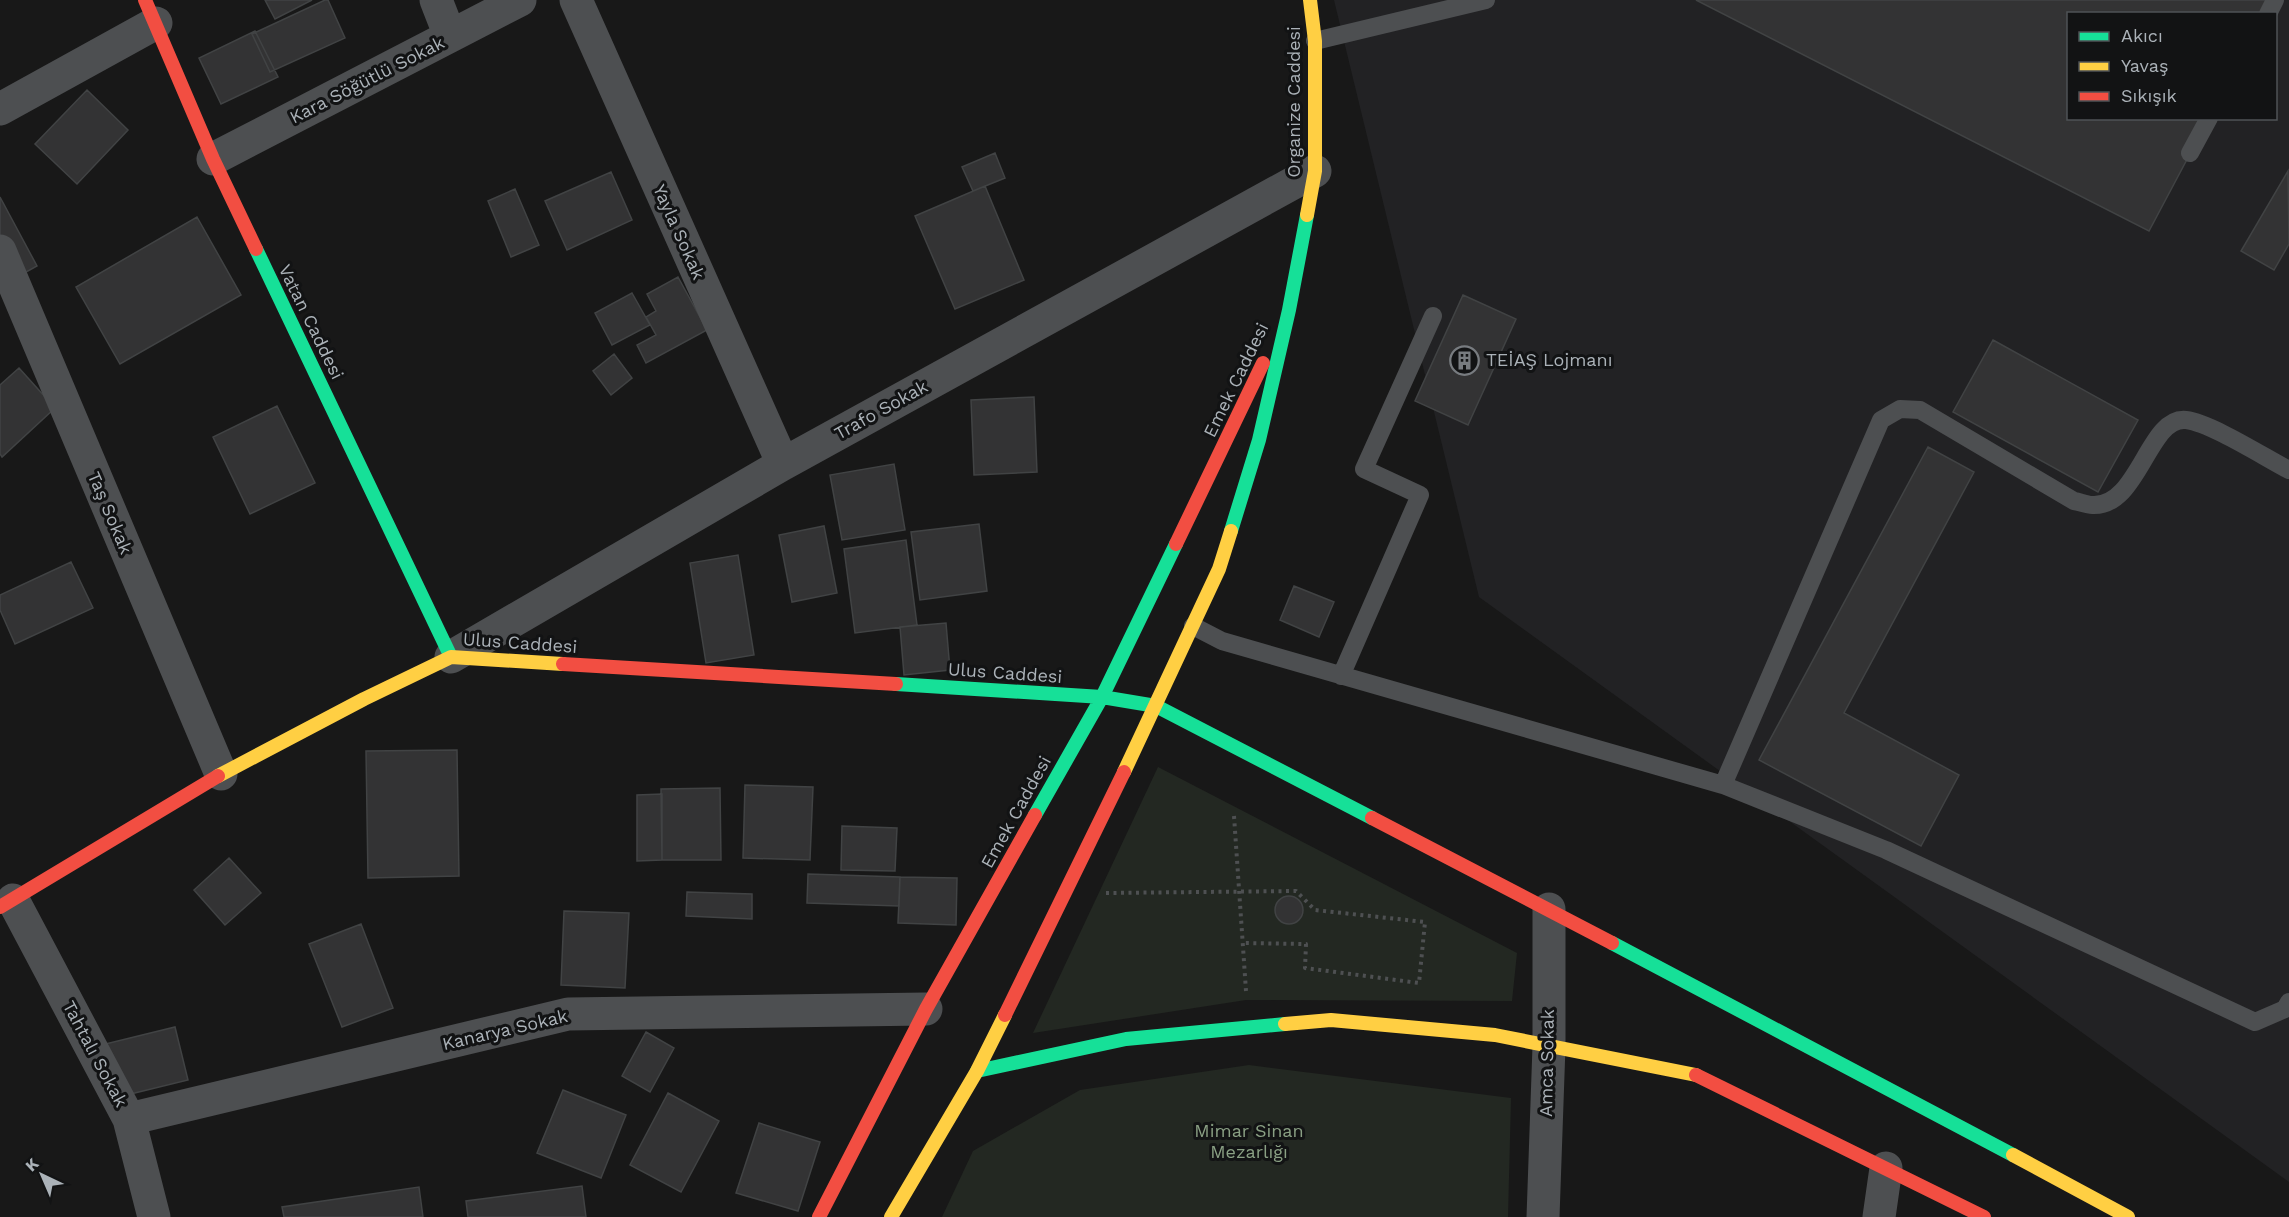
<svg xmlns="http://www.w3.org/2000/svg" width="2289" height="1217" font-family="'Work Sans',sans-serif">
<rect width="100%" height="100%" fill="#181818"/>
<path fill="#222224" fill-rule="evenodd" d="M1334,0H2289V1182L1479,597ZM2068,14H2276V118H2068Z"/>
<path fill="#232822" d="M1158,767L1517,953L1512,1001L1246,1000L1033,1033Z
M1249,1065L1511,1098L1508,1217H942L973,1151L1080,1090Z"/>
<path fill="#333334" stroke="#414344" stroke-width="1.5" d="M265,0H312L275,19Z
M325,0H328L345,38L270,72L252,34Z
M1696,0H2271L2264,14H2068V118H2209L2149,231Z
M255,31L278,77L221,104L199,58Z
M87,90L128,130L77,184L35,144Z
M995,153L1005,178L973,191L962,167Z
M2288,171L2289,244L2274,270L2241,251Z
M611,172L632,220L567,250L545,201Z
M985,186L1024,280L955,309L915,216Z
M515,189L539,245L511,257L488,201Z
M0,197L37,266L3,285L0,279Z
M197,217L241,295L120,364L76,287Z
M678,277L707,330L646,363L637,345L656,335L646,317L656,311L647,294Z
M632,293L650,325L612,345L595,313Z
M1463,295L1516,319L1468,425L1415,401Z
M1993,340L2138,420L2098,492L1953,412Z
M614,354L632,378L611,395L593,371Z
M19,368L55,408L2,457L0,454V385Z
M1034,397L1037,472L974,475L971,400Z
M277,406L315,483L250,514L213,437Z
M1928,447L1974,472L1844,713L1959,775L1921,846L1759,760Z
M894,464L905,530L842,540L830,475Z
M979,524L987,591L920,600L911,532Z
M824,526L837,593L792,602L779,535Z
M906,540L917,625L855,633L844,549Z
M738,555L754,655L706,663L690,563Z
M71,562L93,608L15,644L0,610V595Z
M1294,586L1334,602L1319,637L1280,620Z
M946,623L950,670L904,675L900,627Z
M457,750L459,876L368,878L366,751Z
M745,785L813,787L810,860L743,858Z
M720,788L721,860H662L661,789Z
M662,794V860L637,861V795Z
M842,826L897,828L895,871L841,870Z
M229,858L261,893L225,925L194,890Z
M808,874L900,877L899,906L807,903Z
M900,877L957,878L956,925L898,923Z
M687,892L752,894V919L686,916Z
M1275 910a14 14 0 1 1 28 0a14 14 0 1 1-28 0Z
M564,911L629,913L625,988L561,985Z
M361,924L393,1008L342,1027L309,944Z
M175,1027L188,1080L102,1101L89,1048Z
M646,1032L674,1048L650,1092L622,1076Z
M563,1090L626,1115L601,1178L537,1153Z
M668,1093L719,1121L681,1192L630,1165Z
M759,1123L820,1142L798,1211L736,1193Z
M582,1186L586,1217H468L466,1201Z
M419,1187L423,1217H284L282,1207Z"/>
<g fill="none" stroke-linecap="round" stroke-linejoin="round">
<path stroke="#4e5052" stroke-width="4" stroke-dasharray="3 4.5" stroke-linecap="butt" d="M1234,816L1246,991
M1106,893L1296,891L1315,910L1425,922L1419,983L1305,968L1306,944L1243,943"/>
<path stroke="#4d4f51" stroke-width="18" d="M2268,14L2275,0
M1315,41L1486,0
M2190,153L2209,118
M1193,626L1222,641L1723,785L1886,850L2255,1022L2285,1009L2289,1002
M1341,676L1420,495L1364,469L1433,316
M1723,785L1881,420L1900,409L1920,410L2074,501C2080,502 2087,505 2092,505C2139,508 2148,416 2186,420C2211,423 2264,457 2289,470"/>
<path stroke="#4d4f51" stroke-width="33" d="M436,0L450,36
M576,0L783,464
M0,109L156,23
M213,159L520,0
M0,251L221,774
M451,657L783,464L1315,171
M13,900L129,1119L154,1217
M129,1119L568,1014L926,1009
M1543,1217L1549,1046V909
M1879,1217L1886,1168"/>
<path stroke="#16e098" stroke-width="14" d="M256,249L451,657
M1231,531L1259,440L1289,310L1307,215
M896,684L1102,697L1156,706L1372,818
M1035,815L1102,697L1176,544
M1612,943L2013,1155
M977,1071L1126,1039L1285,1024"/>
<path stroke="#ffcf43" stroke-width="14" d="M1307,215L1315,171V41L1310,0
M1124,772L1219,569L1231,531
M218,776L364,699L451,657L563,664
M1285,1024L1331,1020L1495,1035L1696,1075
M2013,1155L2128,1217
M891,1217L977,1071L1005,1015"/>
<path stroke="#f24e42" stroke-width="14" d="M145,0L213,159L256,249
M1176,544L1263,363
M563,664L896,684
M1372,818L1612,943
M0,907L218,776
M1005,1015L1124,772
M1696,1075L1984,1217
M819,1217L926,1009L1035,815"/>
</g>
<defs>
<symbol id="building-ring" viewBox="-11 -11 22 22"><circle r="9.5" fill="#121314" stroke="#787c80" stroke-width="1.5"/><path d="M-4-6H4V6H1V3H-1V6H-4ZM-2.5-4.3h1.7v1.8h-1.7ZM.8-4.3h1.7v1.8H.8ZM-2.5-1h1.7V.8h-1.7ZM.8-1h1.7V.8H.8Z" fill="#787c80"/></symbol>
</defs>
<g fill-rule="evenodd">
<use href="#building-ring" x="1448" y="344" width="33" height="33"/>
</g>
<g text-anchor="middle" stroke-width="6" stroke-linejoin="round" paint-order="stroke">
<g font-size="18" fill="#abb2b8" stroke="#121314">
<text transform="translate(367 80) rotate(-27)" y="6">Kara Söğütlü Sokak</text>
<text transform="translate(1294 102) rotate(-90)" y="6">Organize Caddesi</text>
<text transform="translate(679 232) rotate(66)" y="6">Yayla Sokak</text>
<text transform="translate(311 322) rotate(64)" y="6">Vatan Caddesi</text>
<text transform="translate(1236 380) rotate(-64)" y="6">Emek Caddesi</text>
<text transform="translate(881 410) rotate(-29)" y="6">Trafo Sokak</text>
<text transform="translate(110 513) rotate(67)" y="6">Taş Sokak</text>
<text transform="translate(520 643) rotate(4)" y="6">Ulus Caddesi</text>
<text transform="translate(1005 673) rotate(4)" y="6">Ulus Caddesi</text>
<text transform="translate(1016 812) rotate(-61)" y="6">Emek Caddesi</text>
<text transform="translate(505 1030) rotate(-13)" y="6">Kanarya Sokak</text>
<text transform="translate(95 1054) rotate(62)" y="6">Tahtalı Sokak</text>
<text transform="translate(1547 1063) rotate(-89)" y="6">Amca Sokak</text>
</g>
<g font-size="18" fill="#abb2b8" stroke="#121314" text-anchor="start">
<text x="1486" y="366">TEİAŞ Lojmanı</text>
</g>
<g font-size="18" fill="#8aa084" stroke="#121314">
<text x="1249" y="1137">Mimar Sinan<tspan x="1249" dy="21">Mezarlığı</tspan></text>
</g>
</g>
<rect x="2067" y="12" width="210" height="108" fill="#121314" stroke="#4f5356" stroke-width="1.5"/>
<rect x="2079" y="32" width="30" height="9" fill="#16e098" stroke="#4f5356" stroke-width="1.5"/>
<text x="2121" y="42" font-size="18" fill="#abb2b8">Akıcı</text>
<rect x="2079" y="62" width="30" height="9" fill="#ffcf43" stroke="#4f5356" stroke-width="1.5"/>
<text x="2121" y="72" font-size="18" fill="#abb2b8">Yavaş</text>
<rect x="2079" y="92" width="30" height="9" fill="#f24e42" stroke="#4f5356" stroke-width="1.5"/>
<text x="2121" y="102" font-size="18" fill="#abb2b8">Sıkışık</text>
<g transform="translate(42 1175) rotate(316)" stroke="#121314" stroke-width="4.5" paint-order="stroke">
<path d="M0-4.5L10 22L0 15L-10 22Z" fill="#abb2b8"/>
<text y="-9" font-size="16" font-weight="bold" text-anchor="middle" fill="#abb2b8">K</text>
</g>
</svg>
